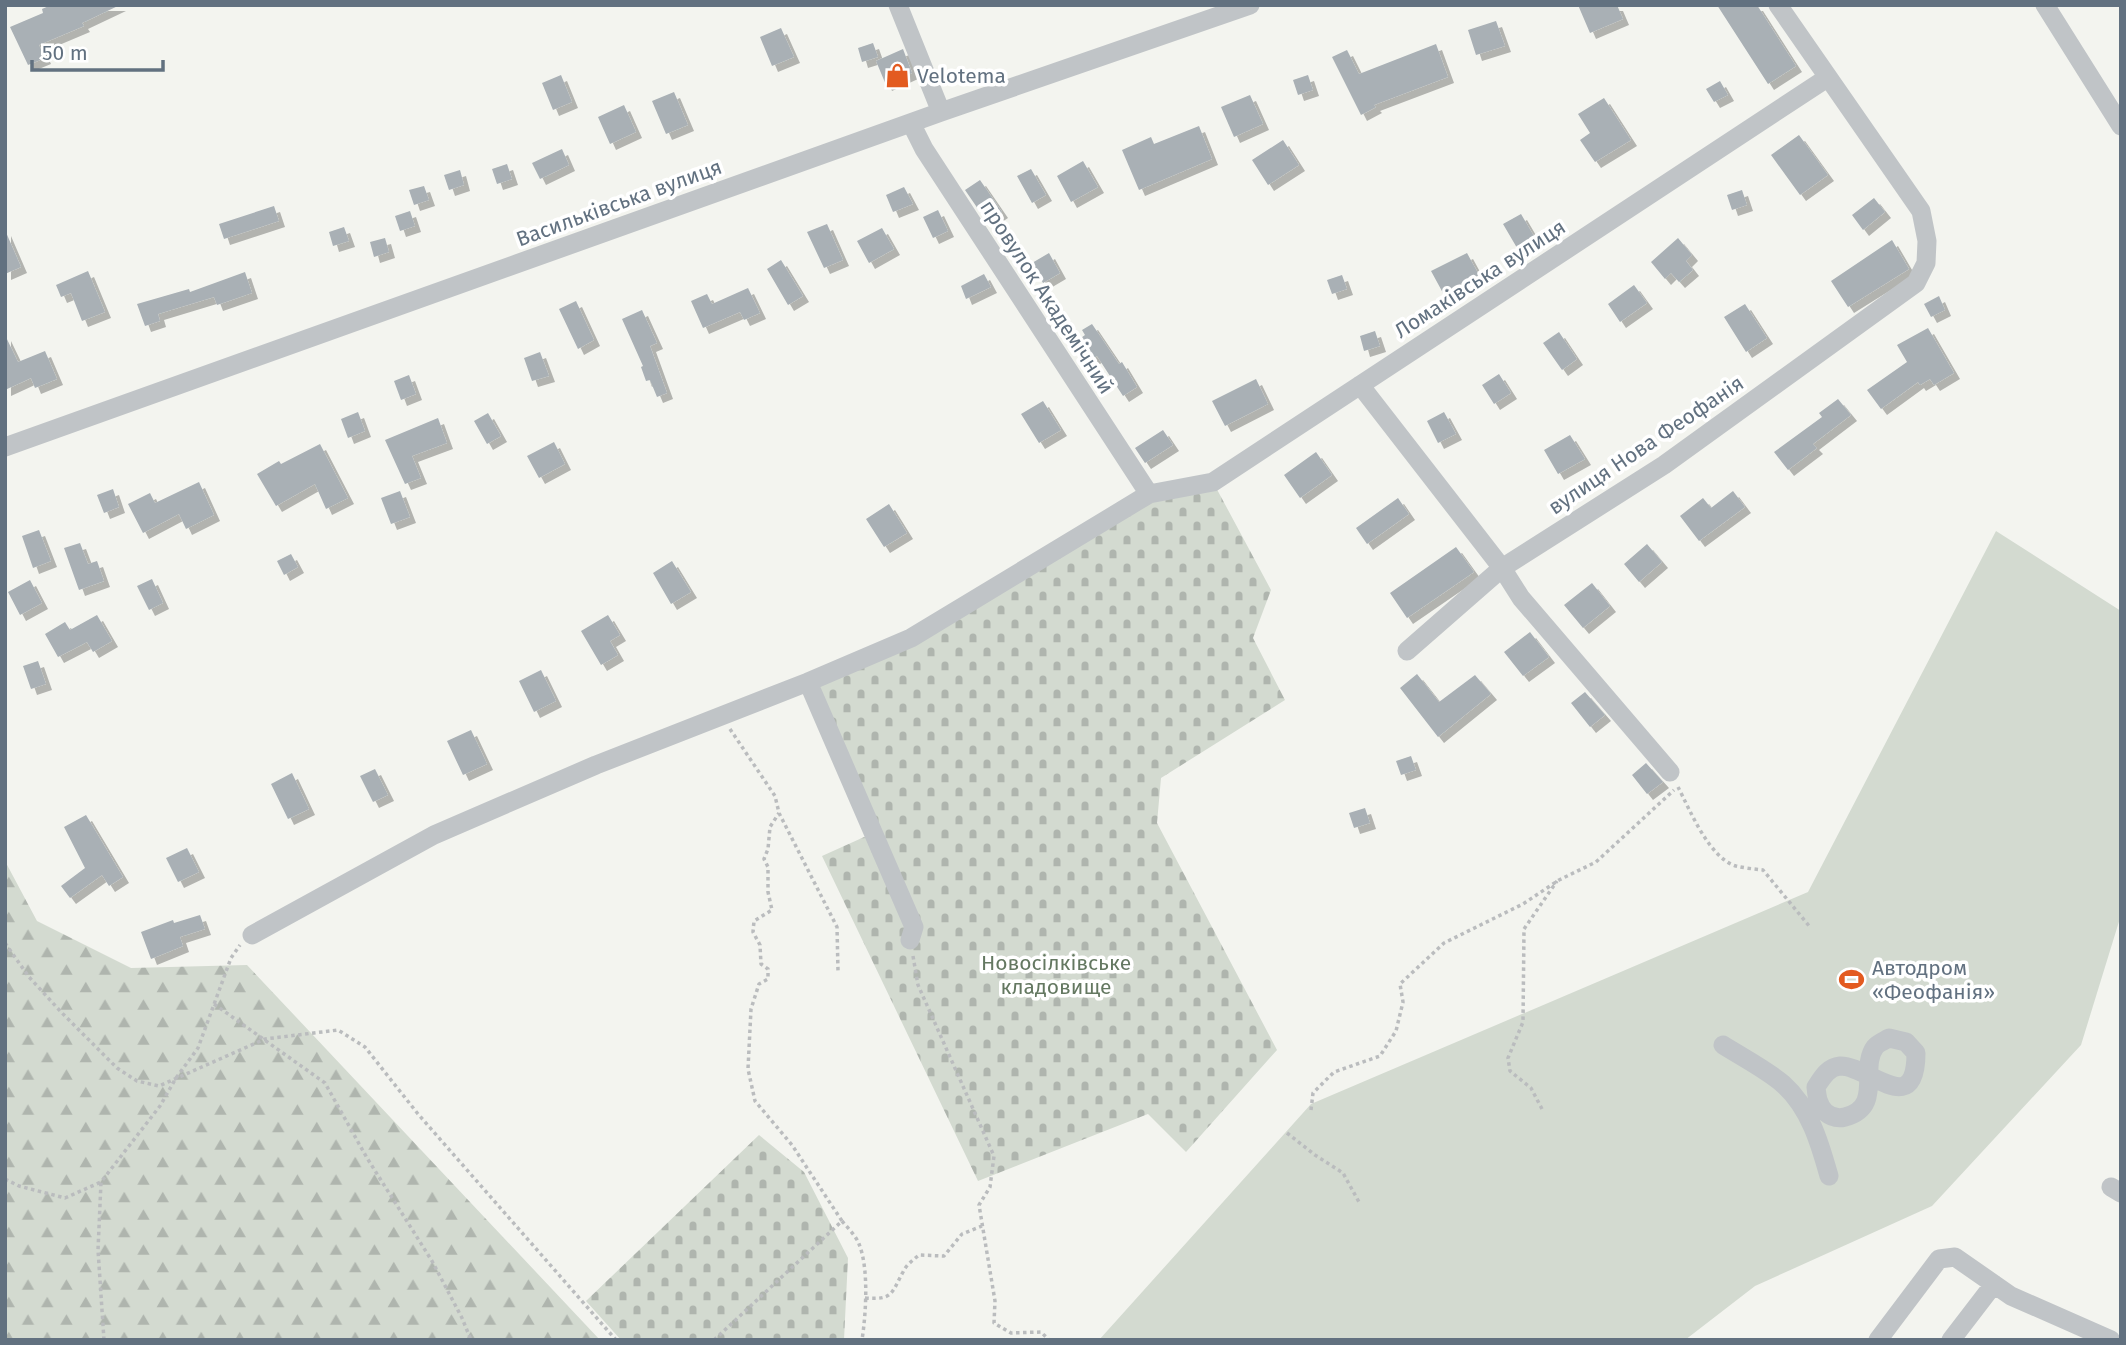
<svg xmlns="http://www.w3.org/2000/svg" width="2126" height="1345" font-family="'Fira Sans',sans-serif">
<defs>
<pattern id="forest-firs" width="22" height="20" patternUnits="userSpaceOnUse" patternTransform="scale(1.75)"><rect width="22" height="20" fill="#d3dad0"/><path d="M5 1l3.5 6h-7zM16 11l3.5 6h-7z" fill="#afb5ae"/></pattern>
<pattern id="cemetery-stones" width="16" height="16" patternUnits="userSpaceOnUse" patternTransform="scale(1.75)"><rect width="16" height="16" fill="#d3dad0"/><path d="M2 7V4a2 2 0 0 1 4 0v3zM10 15v-3a2 2 0 0 1 4 0v3z" fill="#afb5ae"/></pattern>
<filter id="shadow"><feDropShadow dx="6" dy="6" stdDeviation="0" flood-color="#0004"/></filter>
</defs>
<rect width="100%" height="100%" fill="#f3f4ef"/>
<path fill="url(#forest-firs)" d="M5,861L37,921L131,968L247,965L600,1340H5Z"/>
<path fill="url(#cemetery-stones)" d="M1213,482L1271,590L1253,638L1285,700L1161,778L1157,823L1277,1050L1186,1152L1148,1114L978,1181L822,856L873,833L808,682L911,638L1149,494Z
M759,1135L804,1172L848,1258L844,1340H621L586,1301Z"/>
<path fill="#d3dad0" d="M1996,531L2121,611V915L2081,1045L1932,1206L1755,1286L1685,1340H1099L1311,1104L1808,892Z"/>
<path fill="#a9b0b5" filter="url(#shadow)" d="M51,5H120L82,23L84,26L39,45L45,58L28,65L10,27L43,13L42,9Z
M1578,5H1617L1623,19L1590,33Z
M1717,5H1757L1796,66L1768,84Z
M1496,21L1505,46L1476,55L1468,30Z
M781,28L794,57L772,66L760,37Z
M873,43L878,57L862,62L858,48Z
M1436,44L1448,77L1374,105L1376,107L1361,115L1332,57L1347,50L1359,74Z
M903,49L912,73L886,85L876,61Z
M561,75L572,102L553,110L542,83Z
M1308,75L1313,90L1298,95L1293,80Z
M1720,81L1728,95L1714,102L1706,89Z
M674,92L688,125L666,134L652,101Z
M1250,95L1263,124L1234,137L1221,107Z
M1604,98L1631,140L1595,162L1580,140L1590,133L1578,114Z
M624,105L636,132L610,144L598,117Z
M1199,126L1212,159L1139,190L1122,150L1151,137L1154,144Z
M1799,135L1828,175L1800,195L1771,155Z
M1283,140L1299,165L1268,185L1252,160Z
M562,149L569,165L540,179L532,163Z
M1083,161L1098,187L1071,202L1057,176Z
M507,164L512,179L497,184L492,169Z
M1031,169L1046,195L1032,203L1017,176Z
M460,170L464,185L449,190L444,175Z
M980,180L1002,212L987,222L965,190Z
M424,186L429,200L414,205L409,190Z
M904,187L913,204L893,212L886,195Z
M1742,190L1747,205L1732,210L1727,195Z
M1874,198L1885,212L1863,230L1852,215Z
M274,206L279,221L224,239L219,224Z
M938,210L948,231L933,238L923,217Z
M410,211L415,226L400,231L395,216Z
M1521,214L1538,243L1520,253L1503,224Z
M827,224L843,260L824,268L807,232Z
M344,227L349,241L333,246L329,232Z
M882,228L894,249L869,263L857,241Z
M5,230L21,267L5,274Z
M385,238L389,252L374,257L370,242Z
M1678,238L1692,255L1686,261L1693,270L1679,282L1671,273L1665,279L1651,262Z
M1892,240L1909,269L1848,307L1831,281Z
M1049,253L1060,273L1043,283L1032,263Z
M1467,253L1479,275L1443,293L1431,271Z
M781,260L803,296L788,305L767,269Z
M88,271L105,312L82,321L71,293L61,297L56,285Z
M245,272L252,293L217,305L214,297L158,314L160,321L145,326L137,304L189,289L190,292Z
M984,274L991,287L966,299L961,286Z
M1342,275L1347,289L1332,294L1327,280Z
M1634,285L1647,303L1620,322L1608,304Z
M748,288L760,313L744,320L740,312L703,328L691,301L707,294L712,304Z
M1939,296L1945,310L1931,317L1924,304Z
M576,301L594,340L578,349L559,309Z
M1745,304L1767,338L1746,352L1724,317Z
M642,310L657,343L650,346L667,393L657,397L650,380L646,381L641,367L643,366L622,319Z
M1092,324L1119,364L1122,362L1137,387L1123,396L1097,356L1091,360L1078,340L1085,335L1082,330Z
M1928,328L1954,373L1934,385L1930,379L1920,385L1918,382L1881,409L1867,390L1907,362L1897,345Z
M1375,331L1380,346L1364,351L1360,336Z
M1559,332L1577,359L1562,370L1543,343Z
M5,335L18,362L45,351L57,379L35,388L31,378L5,390Z
M540,352L549,376L532,381L524,358Z
M1499,374L1511,393L1494,404L1482,385Z
M409,375L416,394L401,400L394,381Z
M1256,379L1268,404L1225,426L1212,401Z
M1838,399L1851,415L1813,444L1817,448L1788,470L1774,452L1822,417L1819,413Z
M1043,401L1061,430L1039,443L1021,414Z
M358,412L365,431L348,438L341,419Z
M1444,412L1456,434L1438,443L1427,421Z
M488,413L501,436L487,444L474,421Z
M438,418L447,443L412,456L421,478L405,484L385,440Z
M1163,430L1173,445L1145,463L1135,448Z
M1570,435L1585,459L1558,474L1544,450Z
M554,442L565,464L539,478L527,456Z
M320,444L348,498L326,509L315,484L276,506L257,474L279,461L281,464Z
M1316,452L1332,475L1300,498L1284,475Z
M199,482L214,515L186,529L179,514L143,533L128,504L150,493L155,503Z
M113,489L119,507L104,513L97,495Z
M400,491L410,517L391,524L381,498Z
M1733,491L1745,507L1699,541L1680,516L1703,498L1711,508Z
M1398,498L1409,514L1367,544L1356,528Z
M889,504L907,533L884,547L866,519Z
M39,530L51,561L33,568L22,536Z
M80,543L88,564L97,561L104,581L79,590L64,548Z
M1647,544L1662,562L1639,582L1624,564Z
M1456,547L1474,572L1407,618L1390,593Z
M291,554L298,567L284,575L277,561Z
M672,561L691,592L671,604L653,573Z
M152,579L163,603L149,610L137,586Z
M30,580L42,603L20,615L8,592Z
M1592,583L1610,606L1583,628L1564,605Z
M97,615L112,641L93,652L87,642L58,657L45,634L65,622L70,630Z
M608,615L620,635L610,641L618,655L601,665L581,631Z
M1530,632L1549,657L1523,676L1504,652Z
M38,661L46,684L31,689L23,666Z
M541,670L556,701L534,712L519,681Z
M1417,674L1439,702L1475,675L1491,694L1438,737L1400,688Z
M1585,692L1605,715L1590,727L1571,703Z
M471,730L487,764L463,775L447,741Z
M1411,756L1416,770L1401,775L1396,761Z
M1646,763L1663,782L1647,794L1632,775Z
M375,769L388,795L373,802L360,776Z
M292,773L309,809L288,819L271,784Z
M1365,808L1370,823L1354,828L1349,813Z
M86,815L123,877L109,886L102,875L70,898L61,886L85,868L64,827Z
M187,848L199,872L178,882L166,858Z
M200,915L205,929L180,937L183,946L151,959L141,932L173,920L174,923Z"/>
<g fill="none" stroke-linecap="round" stroke-linejoin="round">
<path stroke="#babcbe" stroke-width="3.5" stroke-dasharray="3.5 3.5" stroke-linecap="butt" d="M730,729L775,796L779,813L837,927L838,971
M1678,787C1690,810 1709,858 1736,866C1744,868 1754,869 1763,870L1810,927
M5,943L29,977L62,1013L117,1068L137,1081L159,1086L265,1039L338,1030L365,1047L418,1114L616,1340
M913,956L918,985L994,1156L990,1187L979,1205L995,1301L994,1323L1011,1333L1041,1332L1049,1340
M214,1004L325,1083L367,1158L432,1261L462,1318L471,1340
M1542,1109L1531,1088L1510,1071L1508,1058L1523,1022L1524,929L1557,881
M1311,1110L1313,1093L1334,1072L1380,1056L1396,1031L1403,1002L1400,984L1444,943L1523,904L1559,880L1596,862L1674,790
M1287,1133L1315,1155L1343,1173L1359,1202
M5,1179L19,1186L65,1198L101,1182
M842,1221C848,1228 856,1236 859,1244C869,1268 866,1314 862,1340
M865,1298C893,1300 891,1294 903,1272C906,1265 913,1260 919,1255L944,1256L962,1234L982,1226
M104,1340L98,1250L101,1182L160,1106L176,1078L198,1048L231,958L240,945
M714,1340L842,1221L792,1145L755,1101L748,1069L751,1009L759,984L768,979V969L761,964L760,945L753,932L754,921L772,910L768,892V867L764,859L768,849L770,827L779,813"/>
<path stroke="#c0c4c7" stroke-width="19" d="M898,5L941,112
M2045,5L2121,126
M911,123L924,149L1149,494
M1360,385L1502,568L1521,598L1670,772
M5,447L941,112L1250,5
M1407,651L1502,568L1664,465L1916,283L1926,263L1927,241L1921,211L1778,5
M808,682L914,927L910,940
M252,935L434,835L596,765L808,682L911,638L1149,494L1213,482L1827,78
M1723,1045C1742,1057 1767,1070 1783,1084C1810,1108 1820,1144 1829,1176
M1816,1087C1822,1078 1828,1067 1840,1066C1868,1065 1916,1121 1916,1053L1906,1042L1889,1038C1886,1040 1878,1043 1875,1047C1859,1068 1884,1107 1845,1117C1838,1119 1831,1117 1825,1112C1818,1105 1817,1097 1816,1087
M2111,1187L2121,1193
M1878,1340L1939,1259L1955,1257L2011,1296L2111,1340
M1951,1340L1994,1284"/>
</g>
<defs>
<symbol id="shop-bare" viewBox="-9 -9 18 18"><path d="M-5-2.5h2.3a2.7 3.5 0 0 1 5.4 0H5L5.5 6h-11ZM-1.5-2.5h3a1.5 2.3 0 0 0-3 0Z" fill="#e35b20" stroke="#fff" stroke-width="2.5" paint-order="stroke"/></symbol>
<symbol id="stadium-bare" viewBox="-9 -9 18 18"><path d="M0-5a6.5 5 0 1 0 0 10a6.5 5 0 1 0 0-10ZM-3.5-1.8h7v3.6h-7Z" fill="#e35b20" stroke="#fff" stroke-width="2.5" paint-order="stroke"/></symbol>
</defs>
<g fill-rule="evenodd">
<use href="#shop-bare" x="880" y="58" width="35" height="35"/>
<use href="#stadium-bare" x="1834" y="962" width="35" height="35"/>
</g>
<g text-anchor="middle" stroke-width="7" stroke-linejoin="round" paint-order="stroke">
<g font-size="21" fill="#627180" stroke="#fff" text-anchor="start">
<text x="917" y="83">Velotema</text>
<text x="1872" y="975">Автодром<tspan x="1872" dy="24">«Феофанія»</tspan></text>
</g>
<g font-size="21" fill="#627180" stroke="#fff">
<text transform="translate(619 203) rotate(-20)" y="7">Васильківська вулиця</text>
<text transform="translate(1480 279) rotate(-33)" y="7">Ломаківська вулиця</text>
<text transform="translate(1047 297) rotate(57)" y="7">провулок Академічний</text>
<text transform="translate(1646 445) rotate(-34)" y="7">вулиця Нова Феофанія</text>
</g>
<g font-size="21" fill="#647861" stroke="#fff">
<text x="1056" y="970">Новосілківське<tspan x="1056" dy="24">кладовище</tspan></text>
</g>
</g>
<rect width="2126" height="1345" fill="none" stroke="#627180" stroke-width="14"/>
<path d="M32 60v10h131v-10" fill="none" stroke="#627180" stroke-width="3.5"/>
<text x="42" y="60" font-size="21" fill="#627180" stroke="#ffffff" stroke-width="5" paint-order="stroke">50 m</text>
</svg>
